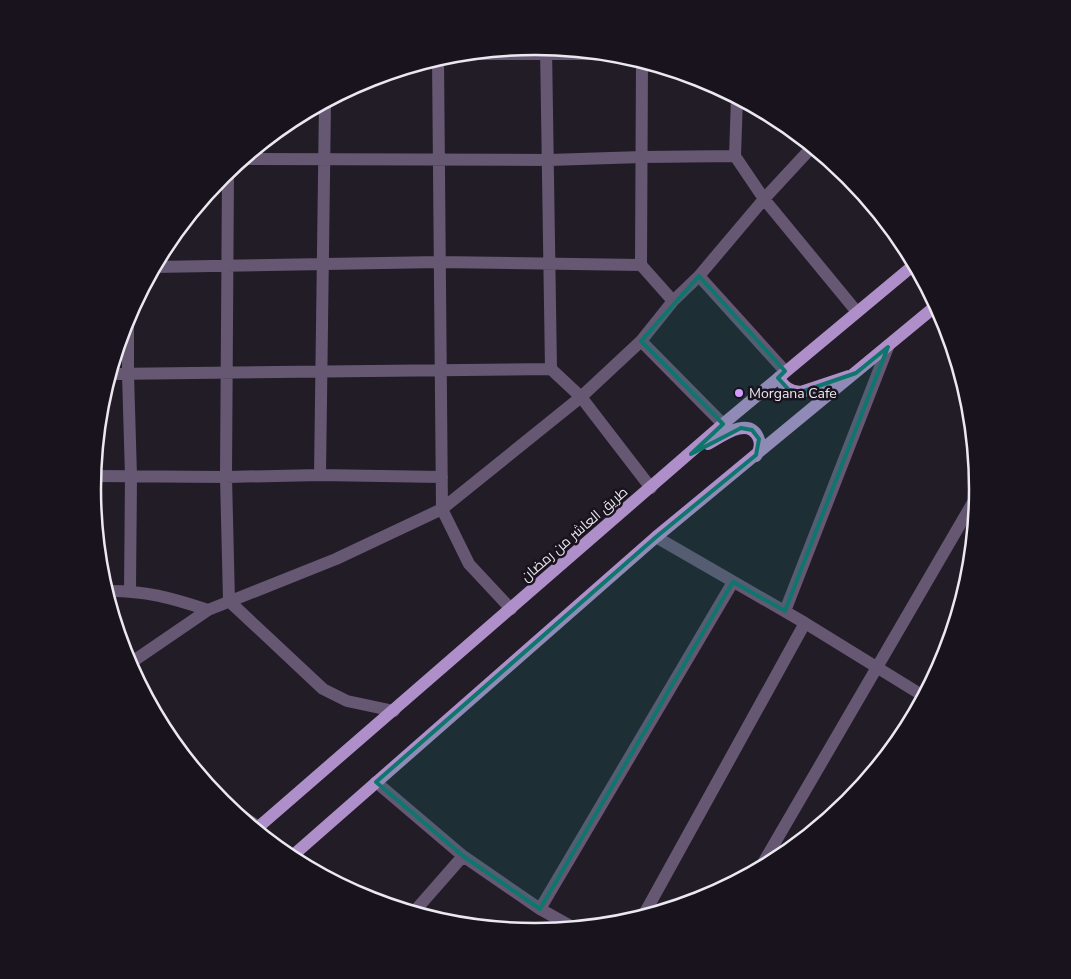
<svg xmlns="http://www.w3.org/2000/svg" width="1071" height="979" font-family="'Nunito Sans',Cairo,sans-serif">
<rect width="100%" height="100%" fill="#221c27"/>
<g fill="none" stroke-linecap="round" stroke-linejoin="round">
<path stroke="#665773" stroke-width="12" d="M546,47L551,369
M457,54H615
M438,58L442,509L469,564L511,609
M642,61L641,265L673,301
M737,97L735,156L764,199L857,312
M242,159L549,160L642,157L735,156
M228,171L226,477L229,601L323,689L347,701L394,711
M154,267L440,262L641,265
M699,276L785,371
M128,315V374L131,476L130,590
M641,341L723,424
M110,374L551,369L581,397L651,488
M320,475L325,102
M94,476L226,477L320,475L442,477
M656,537L805,623L925,697
M105,591C144,590 172,598 208,610
M785,611L888,347
M129,664L208,610L336,559L442,509L581,397L641,341L673,301L699,276L764,199L813,146
M376,782L463,856L540,909L576,929
M228,807L259,827
M759,870L979,492
M540,909L733,582
M413,913L463,856
M642,918L805,623"/>
<path stroke="#af8fc9" stroke-width="12" d="M779,377C783,387 790,392 801,392L849,376
M708,444C721,437 748,416 758,437C761,443 760,450 756,456
M255,830L723,424L915,264
M290,858L656,537L937,305"/>
</g>
<path fill="#0f766e" fill-opacity="0.2" stroke="#0f766e" stroke-width="4" stroke-linejoin="round" d="M699,276L785,371L778,378L789,390L801,392L856,373L888,347L785,611L733,582L540,909L463,856L376,782L656,537L756,455L759,439L752,430L741,428L691,454L723,424L641,341Z"/>
<circle fill="#d29cfd" stroke="#19131e" stroke-width="2" cx="739" cy="393" r="5"/>
<g text-anchor="middle" stroke-width="5" stroke-linejoin="round" paint-order="stroke">
<g font-size="14" fill="#ece8f0" stroke="#19131e" text-anchor="start">
<text x="749" y="398">Morgana Cafe</text>
</g>
<g font-size="14" fill="#ece8f0" stroke="#19131e">
<text transform="translate(574 534) rotate(-41)" y="5">طريق العاشر من رمضان</text>
</g>
</g>
<path d="M0 0H1071V979H0ZM101 489a434 434 0 1 1 868 0a434 434 0 1 1-868 0Z" fill="#19131e" fill-rule="evenodd"/>
<path fill="none" stroke="#ece8f0" stroke-width="2.5" d="M101 489a434 434 0 1 1 868 0a434 434 0 1 1-868 0Z"/>
</svg>
